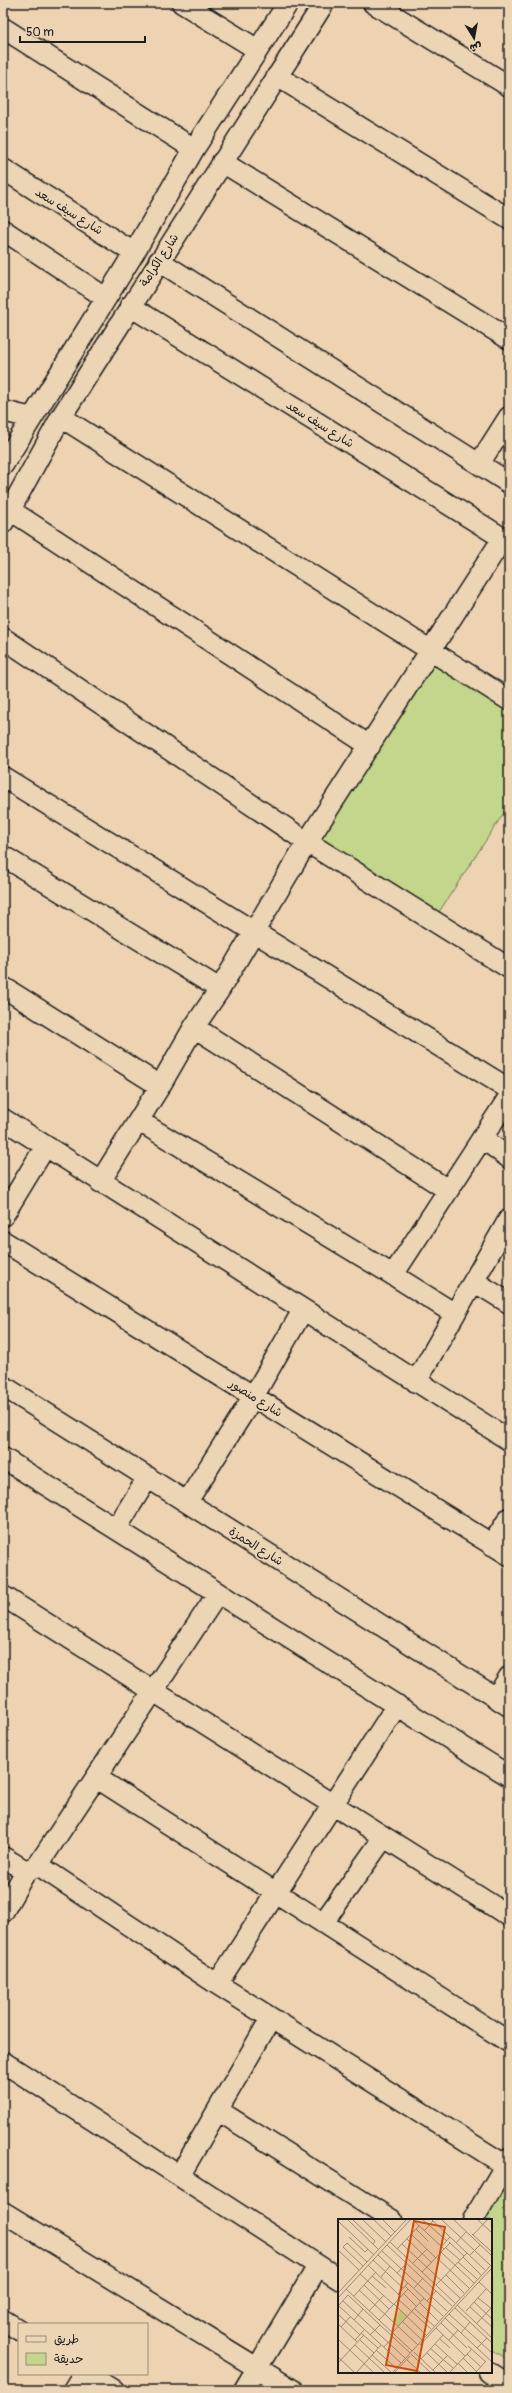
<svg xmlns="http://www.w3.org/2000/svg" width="512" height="2393" font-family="Pangolin,'Playpen Sans Arabic',sans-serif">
<rect width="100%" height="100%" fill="#eed3b2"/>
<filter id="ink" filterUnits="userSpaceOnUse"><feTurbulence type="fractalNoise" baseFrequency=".025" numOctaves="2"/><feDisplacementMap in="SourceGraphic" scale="8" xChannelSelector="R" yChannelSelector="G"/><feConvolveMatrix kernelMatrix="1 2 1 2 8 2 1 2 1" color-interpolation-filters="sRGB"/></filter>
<g filter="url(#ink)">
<path fill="#c3d68b" stroke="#707954" d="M432,652L509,704V805L433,921L307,842Z
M509,2178V2360L491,2349V2220H485Z"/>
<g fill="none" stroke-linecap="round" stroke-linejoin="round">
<defs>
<path id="minor" d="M182,3L258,50
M373,3L509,86
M3,28L194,149
M277,76L509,219
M222,162L509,339
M3,169L134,253
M3,230L106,298
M159,261L509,483
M130,306L509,542
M3,411L32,418
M61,417L509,700
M479,464L509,417
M3,465L134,253L194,149L288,3
M10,510L370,746
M3,523L61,417L324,3
M3,638L307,842L509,968
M3,777L509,1089
M3,856L220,989
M3,987L160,1086
M194,1027L448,1190
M3,1119L509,1440
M139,1121L393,1275L455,1314
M482,1138L509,1158
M100,1182L160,1086L194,1027L220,989L307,842L503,538
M3,1216L45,1147
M3,1241L509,1555
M393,1275L509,1097
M475,1282L509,1303
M416,1382L509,1219
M3,1386L509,1706
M3,1458L509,1776
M187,1502L253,1397L303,1310
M116,1529L148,1477
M492,1545L509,1518
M3,1596L509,1916
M496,1698L509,1677
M97,1778L509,2042
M3,1857L26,1871
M38,1865L217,1984L505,2165
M3,1912L26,1871L38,1865L218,1593
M323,1923L384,1837
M217,1984L397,1705
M3,2062L339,2279
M219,2111L392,2220
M180,2175L271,2018
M3,2212L293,2390
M473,2220L509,2159
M3,2320L19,2330
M489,2372L509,2385
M88,2374L114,2390
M73,2390L83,2374
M244,2390L318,2266"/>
</defs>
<use href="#minor" stroke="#1c1c1c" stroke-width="23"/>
<use href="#minor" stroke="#ecd5b5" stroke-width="20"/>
</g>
</g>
<g text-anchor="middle" stroke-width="3.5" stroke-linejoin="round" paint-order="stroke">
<g font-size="12" fill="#1c1c1c" stroke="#ecd5b5">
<text transform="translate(69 211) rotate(32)" y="4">شارع سيف سعد</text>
<text transform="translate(159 260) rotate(-57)" y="4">شارع الكرامة</text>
<text transform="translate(320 424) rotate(32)" y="4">شارع سيف سعد</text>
<text transform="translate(256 1398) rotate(32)" y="4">شارع منصور</text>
<text transform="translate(256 1546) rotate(32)" y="4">شارع الحمزة</text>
</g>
</g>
<g transform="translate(338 2219)">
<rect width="154" height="154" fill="#eed3b2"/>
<path d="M63,91L70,97L60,107L54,101Z" fill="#c3d68b"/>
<path fill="none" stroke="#9a8a76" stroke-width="1" d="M9,0L41,31M14,0L37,22L35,25M24,0L48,23M35,0L53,17M44,0L57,13M74,0L106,30M84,0L109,22M93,0L147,51M103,0L152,46M115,0L154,37M139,0L154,14M0,2L36,36M78,10L90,22M86,12L95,2M73,15L98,39M134,15L154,33M135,16L150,0M11,18L27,33L30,30M69,20L94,44M52,23L117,84M111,23L126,37M118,24L128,13M64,25L122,79M49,26L114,87M103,28L112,18M108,29L122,41M59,30L81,7M0,31L21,51M44,32L109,92M103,33L136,64M40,36L105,97M132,36L142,26M125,38L143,56M99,39L131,69M35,41L65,69M120,43L139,60M75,44L89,30M30,46L63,78M25,47L5,28L9,24L29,43M84,53L112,24M59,54L69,44M22,55L55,85M108,56L126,74M34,57L48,69M43,58L52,47M141,63L154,75M26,66L51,90M98,66L129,34M67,67L83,83M76,69L85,59M8,70L74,132M21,71L80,126M0,74L69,0M60,75L70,64M66,75L79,88M10,76L72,134M16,77L38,53M0,79L73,0M140,79L154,90M60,80L93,110M5,82L67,139M89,82L98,72M136,83L154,100M82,84L100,102M56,85L88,116M119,86L154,119M0,87L10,76M1,87L63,144M132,88L154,108M117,89L154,124M77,90L96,107M31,92L46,76M128,92L148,70M0,95L22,116M111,95L154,134M107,99L154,143M16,101L25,90M41,101L70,70M65,103L84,121M103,104L129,129M139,104L153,89M0,105L19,123M3,108L12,98M98,109L127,137M55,113L86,79M23,114L40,129M123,114L132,103M32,116L42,106M0,120L36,154M102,120L112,129M17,121L26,111M22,121L36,134M111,121L120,111M97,125L119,145M17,126L47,154M82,126L154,49M130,127L148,143M46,128L55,118M139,129L149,119M93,130L115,149M38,131L58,149M76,133L98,154M89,134L110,154M73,135L93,154M129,135L143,148M34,136L54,154L154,45M0,138L17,154M125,139L140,154M83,140L105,116M69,141L83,154M0,144L26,116M120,144L130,154M95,151L110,136M138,153L148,142M18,154L43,126M56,154L72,137M111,154L134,130"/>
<path fill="#c9500e" fill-opacity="0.15" stroke="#c9500e" stroke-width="2" d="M76,2L107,8L79,152L48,146Z"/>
<rect width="154" height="154" fill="none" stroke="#1c1c1c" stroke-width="2"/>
</g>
<rect width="512" height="2393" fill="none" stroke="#ecd5b5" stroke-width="16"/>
<rect x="8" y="8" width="496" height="2377" fill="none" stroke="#1c1c1c" stroke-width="1.5" filter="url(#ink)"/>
<rect x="18" y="2323" width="130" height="52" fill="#ecd5b5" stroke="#998b78"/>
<rect x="26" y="2336" width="20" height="6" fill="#ecd5b5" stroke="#998b78"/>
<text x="54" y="2343" font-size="12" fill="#1c1c1c">طريق</text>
<rect x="26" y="2353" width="20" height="12" fill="#c3d68b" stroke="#998b78"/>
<text x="54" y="2363" font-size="12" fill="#1c1c1c">حديقة</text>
<g transform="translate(474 38) rotate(169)" stroke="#ecd5b5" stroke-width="3" paint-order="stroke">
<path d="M0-3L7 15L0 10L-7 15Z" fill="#1c1c1c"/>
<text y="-6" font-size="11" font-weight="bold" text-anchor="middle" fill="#1c1c1c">ش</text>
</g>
<path d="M20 36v6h125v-6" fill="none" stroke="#1c1c1c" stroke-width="2"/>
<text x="26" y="36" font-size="12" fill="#1c1c1c" stroke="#ecd5b5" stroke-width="3" paint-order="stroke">50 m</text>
</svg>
